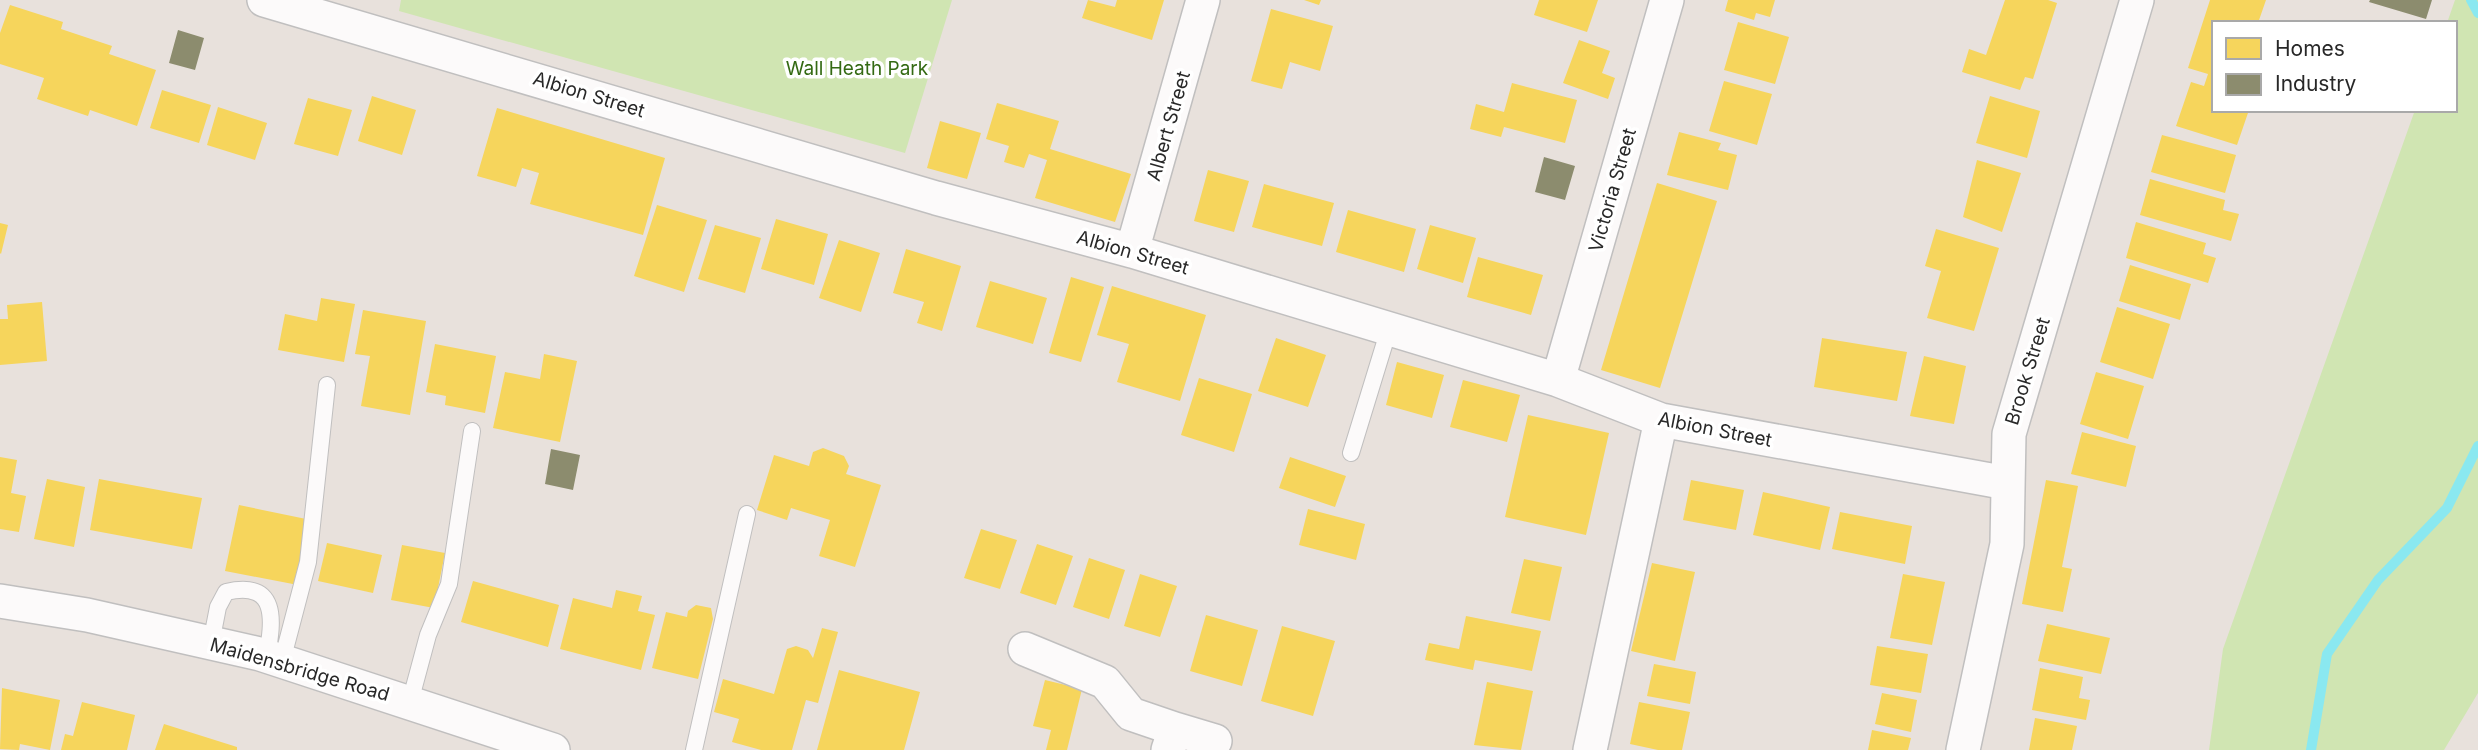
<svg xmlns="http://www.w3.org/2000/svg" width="2478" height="750" font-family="Inter,sans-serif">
<rect width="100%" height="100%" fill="#e8e1dc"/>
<path fill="#d0e5b2" d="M401,0H952L905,153L399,11Z
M2455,0H2478V693L2444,750H2209L2223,649L2415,110H2455V23H2447Z"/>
<path fill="#f6d55c" d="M1088,0L1115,7L1117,0H1164L1152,40L1082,18Z
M1304,0H1321L1319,5Z
M1539,0H1598L1587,32L1534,15Z
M1728,0H1775L1770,17L1756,13L1754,20L1725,11Z
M2005,0H2048L2057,3L2033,79L2025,77L2020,90L1962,72L1969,49L1986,55Z
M2210,0H2266L2258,23H2214V110H2249L2237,145L2176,126L2191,82L2204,86L2208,74L2188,68Z
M10,5L63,22L61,29L112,46L109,54L156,70L137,126L90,110L88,116L37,99L44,78L0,64V33Z
M1271,9L1333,26L1320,71L1290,62L1282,89L1251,81Z
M1738,22L1789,37L1775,84L1724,70Z
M1579,40L1610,51L1602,73L1615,78L1608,99L1563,83Z
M1724,81L1772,94L1757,145L1709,131Z
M1512,83L1577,100L1565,143L1504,127L1501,137L1470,129L1476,104L1504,112Z
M162,90L211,105L199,143L150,128Z
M372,96L416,110L402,155L358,141Z
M1990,96L2040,111L2027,158L1976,143Z
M308,98L352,110L338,156L294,144Z
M997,103L1059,121L1050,149L1131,174L1115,222L1035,198L1047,160L1029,154L1024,168L1004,162L1009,146L986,139Z
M218,107L267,123L255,160L207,145Z
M497,108L665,158L643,235L530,204L539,173L522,168L516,187L477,176Z
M940,121L981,133L967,179L927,168Z
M1679,132L1721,143L1718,150L1737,155L1728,190L1667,175Z
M2162,135L2236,155L2225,193L2151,172Z
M1977,160L2021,173L2002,232L1963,217Z
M1208,170L1249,181L1234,232L1194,221Z
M2150,179L2225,200L2223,210L2239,214L2231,241L2140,215Z
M1657,183L1717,201L1660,388L1601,370Z
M1264,184L1334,203L1322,246L1252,227Z
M657,205L707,220L684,292L634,276Z
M1348,210L1416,229L1404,272L1336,252Z
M776,219L828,234L814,285L761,269Z
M2136,222L2206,243L2203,254L2216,258L2208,283L2126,258Z
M0,223L8,225L1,254L0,253Z
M715,225L761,238L745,293L698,279Z
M1430,225L1476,238L1463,283L1417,269Z
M1936,229L1999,248L1974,331L1927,318L1941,271L1925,266Z
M839,240L880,253L861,312L819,298Z
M906,249L961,266L942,331L917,323L924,302L893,293Z
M1478,257L1543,275L1531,315L1467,297Z
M2130,265L2191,284L2180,320L2119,301Z
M1071,277L1104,287L1081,362L1049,353Z
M990,281L1047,298L1033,344L976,327Z
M1112,286L1206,315L1180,401L1117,382L1129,344L1097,335Z
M321,298L355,304L344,362L278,350L285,314L317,321Z
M42,302L47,361L0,365V319H8L7,305Z
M2117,307L2170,324L2153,379L2100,362Z
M363,310L426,321L410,415L361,406L370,356L355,354Z
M1276,338L1326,355L1308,407L1258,391Z
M1822,338L1907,352L1897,401L1814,387Z
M435,344L496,356L485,413L445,405L446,396L426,392Z
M544,354L577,361L560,442L493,428L505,372L540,379Z
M1924,356L1966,366L1954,424L1910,416Z
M1397,362L1444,375L1432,418L1386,405Z
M2096,372L2144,386L2128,439L2080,424Z
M1199,378L1252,394L1234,452L1181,435Z
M1463,380L1520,395L1507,442L1450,427Z
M1528,415L1609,433L1586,535L1505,517Z
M2082,432L2136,446L2126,487L2071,474Z
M823,448L844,456L849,466L846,474L881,485L855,567L819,556L830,520L791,508L787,520L757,510L774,455L809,466L813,452Z
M0,457L17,460L11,493L26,496L19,532L0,529Z
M1290,457L1346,476L1335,507L1279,488Z
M47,479L85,487L74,547L34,539Z
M99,479L202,498L192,549L90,530Z
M1691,480L1744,490L1736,530L1683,520Z
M2046,480L2078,486L2062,567L2072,569L2063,612L2022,604Z
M1763,492L1830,507L1820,550L1753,535Z
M239,505L311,520L298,585L225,571Z
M1308,509L1365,524L1356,560L1299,545Z
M1840,512L1912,526L1905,564L1832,549Z
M981,529L1017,540L1000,589L964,578Z
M327,543L382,555L373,593L318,581Z
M1037,544L1073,556L1056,605L1020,593Z
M402,545L445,553L434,608L391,600Z
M1089,558L1125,570L1109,619L1073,607Z
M1524,559L1562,567L1550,621L1511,613Z
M1652,563L1695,572L1675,661L1631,651Z
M1140,574L1177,586L1160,637L1124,626Z
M1903,574L1945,582L1932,645L1890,638Z
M473,581L559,605L548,647L461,622Z
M616,590L642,596L638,611L655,615L641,670L560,649L573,598L612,608Z
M696,605L711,608L713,619L698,679L652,668L666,612L687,617L688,611Z
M1206,615L1258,630L1242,686L1190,671Z
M1466,616L1541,631L1532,671L1475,660L1473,670L1425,660L1429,643L1459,649Z
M2047,624L2110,638L2101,674L2038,661Z
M1282,626L1335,641L1313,716L1261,701Z
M822,628L838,632L818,703L806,700L792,750H761L732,742L739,719L714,712L723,679L774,694L787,649L796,646L808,650L813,658Z
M1877,646L1928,654L1921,693L1870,685Z
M1654,664L1696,672L1690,704L1647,696Z
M2040,668L2083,677L2079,698L2090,700L2086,720L2032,710Z
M839,670L920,692L904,750H817Z
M1045,680L1082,689L1067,750H1046L1051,730L1033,726Z
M1487,682L1533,691L1521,750L1474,745Z
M2,688L60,700L50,750L20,744L19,750L0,749Z
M1882,693L1917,700L1911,732L1875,724Z
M82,702L135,715L127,750H61L65,734L73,736Z
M1639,702L1690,712L1682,750H1658L1630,744Z
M2035,718L2077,726L2072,750H2029Z
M164,724L237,747V750H155Z
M1872,730L1911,738L1908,750H1868Z"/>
<path fill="#8c8c6e" d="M2370,0H2432L2426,19L2369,2Z
M178,30L204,38L195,70L169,63Z
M1544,157L1575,166L1565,200L1535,192Z
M551,449L580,455L573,490L545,484Z"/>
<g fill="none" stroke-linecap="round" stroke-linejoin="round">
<path stroke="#8ae8f0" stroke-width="10" d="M2471,0L2478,13
M2311,750L2327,654L2378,580L2447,508L2478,446"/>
<defs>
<path id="lane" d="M1351,453L1389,329
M211,643L218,607L226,592C279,580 273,621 267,656
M282,661L308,562L327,385
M410,702L428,635L449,584L472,431
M694,750L747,514"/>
<path id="street" d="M264,0L936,198L1132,251L1558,380L1661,420L2007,483
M1132,251L1203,0
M1558,380L1667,0
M0,601L87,615L260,654L553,750
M1025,649L1105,682L1131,714L1175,729L1168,750
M1175,729L1215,741
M1590,750L1661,420
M1963,750L2007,544L2009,434L2137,0"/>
</defs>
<use href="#lane" stroke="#c0bfbf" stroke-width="18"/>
<use href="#street" stroke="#c0bfbf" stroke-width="36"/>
<use href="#lane" stroke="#fcfafa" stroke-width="16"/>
<use href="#street" stroke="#fcfafa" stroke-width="33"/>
</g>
<g text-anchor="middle" stroke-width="7" stroke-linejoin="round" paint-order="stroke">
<g font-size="19" fill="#346a13" stroke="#fff">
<text x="857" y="75">Wall Heath Park</text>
</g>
<g font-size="19" fill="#282828" stroke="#fff">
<text transform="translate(589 94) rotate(17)" y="7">Albion Street</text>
<text transform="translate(1168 126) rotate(-74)" y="7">Albert Street</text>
<text transform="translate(1612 190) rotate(-74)" y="7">Victoria Street</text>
<text transform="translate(1133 252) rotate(16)" y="7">Albion Street</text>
<text transform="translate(2027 371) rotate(-73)" y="7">Brook Street</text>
<text transform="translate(1715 429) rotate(11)" y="7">Albion Street</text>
<text transform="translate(300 669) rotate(16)" y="7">Maidensbridge Road</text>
</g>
</g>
<rect x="2212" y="21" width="245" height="91" fill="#ffffff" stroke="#a9a9a9" stroke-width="2"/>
<rect x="2226" y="38" width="35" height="21" fill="#f6d55c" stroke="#a9a9a9" stroke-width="2"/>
<text x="2275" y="56" font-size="21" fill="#282828">Homes</text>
<rect x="2226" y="74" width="35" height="21" fill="#8c8c6e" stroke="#a9a9a9" stroke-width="2"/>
<text x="2275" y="91" font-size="21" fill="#282828">Industry</text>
</svg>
